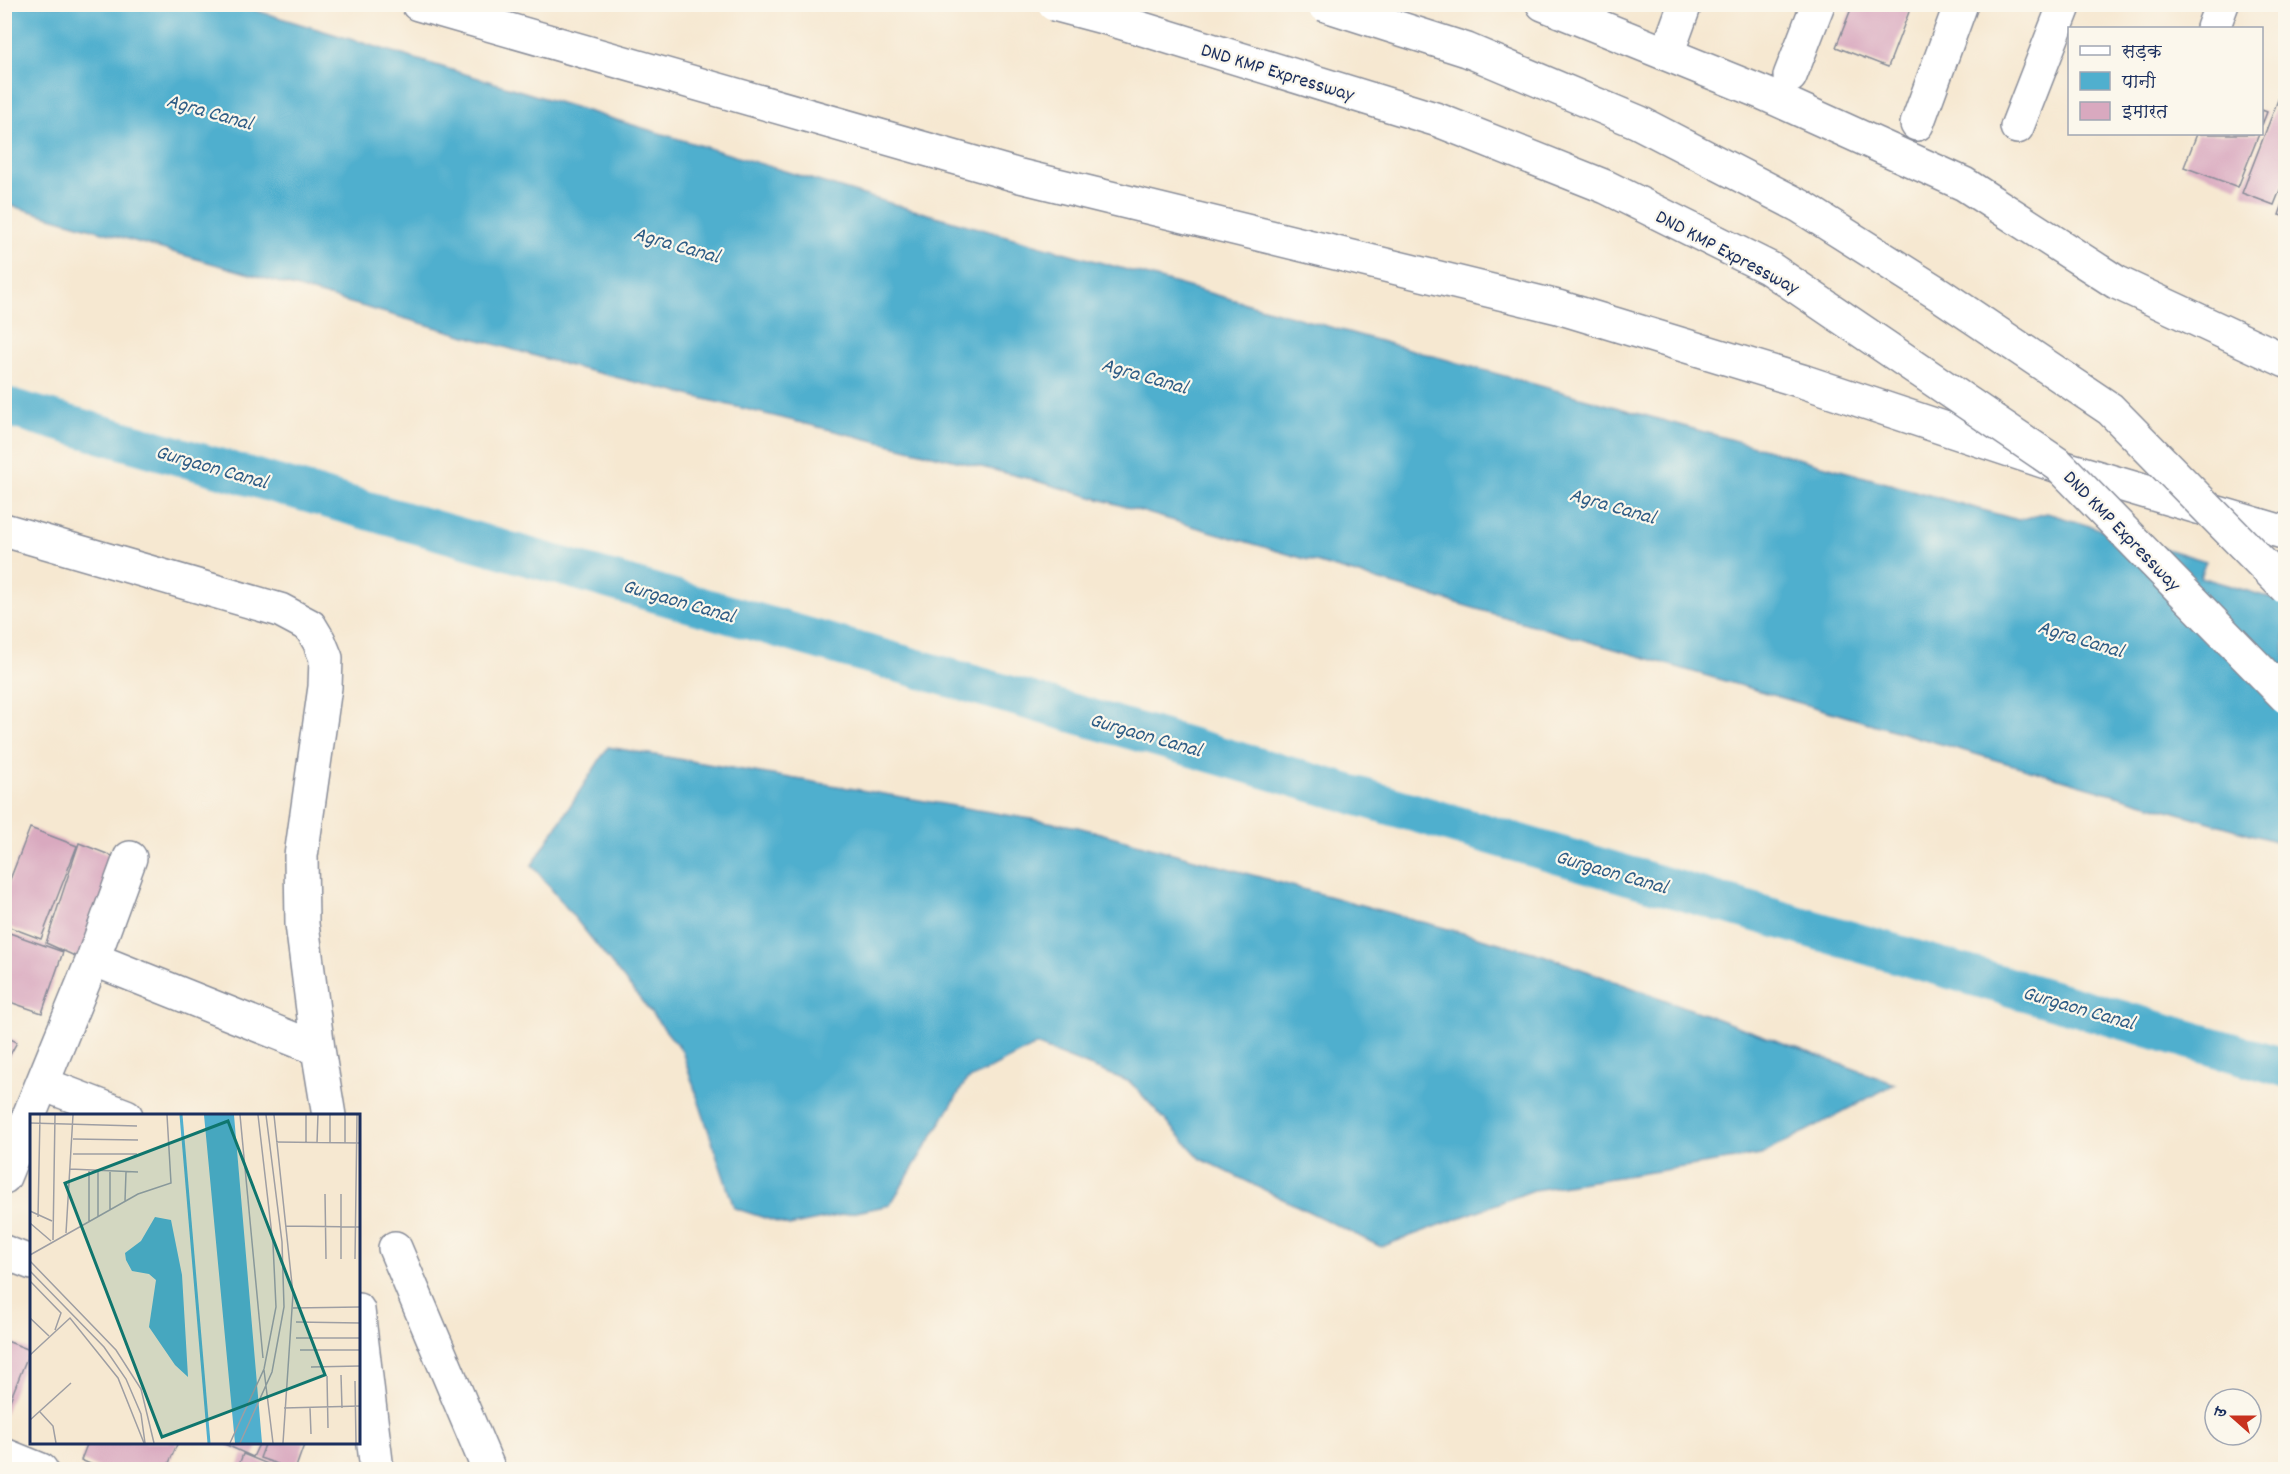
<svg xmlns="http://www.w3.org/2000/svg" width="2290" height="1474" font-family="Dekko,'Playpen Sans Deva',sans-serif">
<rect width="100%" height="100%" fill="#fbf7ec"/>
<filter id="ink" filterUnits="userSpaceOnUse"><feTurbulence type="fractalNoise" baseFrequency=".0167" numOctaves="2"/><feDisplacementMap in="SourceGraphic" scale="12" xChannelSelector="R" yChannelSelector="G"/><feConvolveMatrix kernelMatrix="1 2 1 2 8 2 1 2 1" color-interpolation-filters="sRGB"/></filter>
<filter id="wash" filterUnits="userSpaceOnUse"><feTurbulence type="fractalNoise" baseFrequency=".008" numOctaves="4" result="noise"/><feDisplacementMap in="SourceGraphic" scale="24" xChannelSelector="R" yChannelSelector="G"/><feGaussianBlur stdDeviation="1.35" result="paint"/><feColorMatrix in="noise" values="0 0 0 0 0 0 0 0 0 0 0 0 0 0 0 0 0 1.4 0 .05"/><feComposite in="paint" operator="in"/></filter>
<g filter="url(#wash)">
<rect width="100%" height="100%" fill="#f6e8d1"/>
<path fill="#50afce" stroke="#366f96" stroke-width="1.5" d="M4,5H238L903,207L2018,520L2047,513L2206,561L2200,577L2285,602V844L1030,479L574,367L5,204Z
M608,747L1078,827L1543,955L1895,1084L1761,1155L1534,1190L1381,1247L1201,1159L1130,1082L1036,1045L966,1081L890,1205L789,1226L734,1208L682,1051L532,865Z"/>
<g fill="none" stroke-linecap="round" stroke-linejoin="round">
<path stroke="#50afce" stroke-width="39" d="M4,406L1173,742L2286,1068"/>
</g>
<g id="blocks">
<path fill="#d9a9bf" d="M1853,4H1912L1888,67L1836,47Z
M2286,79V175L2274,205L2242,193Z
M2262,110L2267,112L2262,125Z
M2197,134H2259L2238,187L2184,167Z
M2285,198H2286V217L2279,215Z
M30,828L77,846L41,939L4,925V895Z
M79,843L125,861L86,961L46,943Z
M4,931L63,952L42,1013L4,1000Z
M4,1036L17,1042L4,1066Z
M4,1340L30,1350L5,1413H4Z
M88,1442H178L166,1470H104L81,1460Z
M220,1442H260L253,1457Z
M266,1442H305L295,1470L260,1458Z
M243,1454L280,1469V1470H237Z"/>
</g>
</g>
<g filter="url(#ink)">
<use href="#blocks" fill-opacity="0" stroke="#888c98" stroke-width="1.5"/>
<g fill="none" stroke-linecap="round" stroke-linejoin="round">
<defs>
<path id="minor" d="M418,4L1020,176L1558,307L1805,382L2055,465L2286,533
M1543,4L1763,93L1964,184L2116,282L2286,361
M2213,28L2222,4
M1667,54L1685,4
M1790,76L1818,4
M1917,124L1961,4
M2017,127L2065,4
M4,530L280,610L310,626L319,641L326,658L325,687L301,856L302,924L318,1049L329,1116
M93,959L318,1049
M43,1084L126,1116
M4,1177L93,959L130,858
M395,1248L489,1470
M4,1252L32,1263
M358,1310L377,1470
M4,1455L41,1470"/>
</defs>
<use href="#minor" stroke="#888c98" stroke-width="36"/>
<use href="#minor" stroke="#fff" stroke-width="33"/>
<defs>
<path id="highway-bridge" d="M1054,4L1107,18L1438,120L1606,187L1769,268L2059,465L2286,697
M1323,4L1467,50L1638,122L1800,206L1939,294L2110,409L2286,588"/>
</defs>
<use href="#highway-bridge" stroke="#888c98" stroke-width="36" stroke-linecap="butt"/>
<use href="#highway-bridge" stroke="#fff" stroke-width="33"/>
</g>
</g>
<g text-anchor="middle" stroke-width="4.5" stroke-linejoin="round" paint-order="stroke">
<g font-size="20" fill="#1b2f5e" stroke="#fbf7ec">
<text transform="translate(1278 71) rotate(17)" y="7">DND KMP Expressway</text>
<text transform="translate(1728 251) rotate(28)" y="7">DND KMP Expressway</text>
<text transform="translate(2123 530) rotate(46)" y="7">DND KMP Expressway</text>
</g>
<g font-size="21" font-style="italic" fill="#2e5c85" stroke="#fbf7ec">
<text transform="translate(210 111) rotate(16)" y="7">Agra Canal</text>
<text transform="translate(677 244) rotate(16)" y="7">Agra Canal</text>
<text transform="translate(1145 375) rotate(16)" y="7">Agra Canal</text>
<text transform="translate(212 466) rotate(16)" y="7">Gurgaon Canal</text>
<text transform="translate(1613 505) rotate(16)" y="7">Agra Canal</text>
<text transform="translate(679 600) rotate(16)" y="7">Gurgaon Canal</text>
<text transform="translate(2081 638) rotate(17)" y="7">Agra Canal</text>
<text transform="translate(1146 734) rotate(16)" y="7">Gurgaon Canal</text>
<text transform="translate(1612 871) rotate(16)" y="7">Gurgaon Canal</text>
<text transform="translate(2079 1007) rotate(16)" y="7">Gurgaon Canal</text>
</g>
</g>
<g transform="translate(30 1114)">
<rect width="330" height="330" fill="#f6e8d1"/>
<path d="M174,1H204L232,329H205ZM125,103L141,106L152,161L158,263L145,251L119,213L126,166L119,160L102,157L96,146L95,139L111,127Z" fill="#50afce"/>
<path fill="none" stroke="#50afce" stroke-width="3" d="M151,1L179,329"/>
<path fill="none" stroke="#9e9ea3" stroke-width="1.5" d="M210,1L233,244M244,1L263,180L253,329M300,1V29M315,1V29M0,9L107,12M43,25L108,26M246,28L329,29M276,29V1M287,29L288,1M43,40H107M40,55L108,58M80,58V96M295,80L296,145M311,80V145M95,87L96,58M0,97L22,107M68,102V57M8,103L10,1M59,107V57M0,109L21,127M256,112L330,113M36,119L43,1M23,126L25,1M0,141L108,80L141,69L137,1M325,145L327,1M0,147L86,236L111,275L124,329M0,157L74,233L96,265L111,300L115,329M0,167L31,199L25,216M263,194L330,193M0,204L19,222M266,208L330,209M266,224H330M270,236H330M0,241L40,204L88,264L114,329M281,253L330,252M234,256L243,329M311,261L312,294M297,262L298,314M325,267L326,329M254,294L330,292M280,294L281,320M10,298L23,312L26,329M0,306L41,269M200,329L234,255L246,193L243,130L228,1M210,329L242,258L254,193L252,128L236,1"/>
<path fill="#0f766e" fill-opacity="0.15" stroke="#0f766e" stroke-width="3" d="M198,7L295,261L132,323L35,69Z"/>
<rect width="330" height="330" fill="none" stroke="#1b2f5e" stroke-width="3"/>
</g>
<rect width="2290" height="1474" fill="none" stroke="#fbf7ec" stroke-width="24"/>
<rect x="2068" y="27" width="195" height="108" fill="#fbf7ec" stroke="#a1a7b3" stroke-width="1.5"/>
<rect x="2080" y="46" width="30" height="9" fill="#ffffff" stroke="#a1a7b3" stroke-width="1.5"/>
<text x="2122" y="57" font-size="18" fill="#1b2f5e">सड़क</text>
<rect x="2080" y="72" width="30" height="18" fill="#50afce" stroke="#a1a7b3" stroke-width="1.5"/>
<text x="2122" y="87" font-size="18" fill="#1b2f5e">पानी</text>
<rect x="2080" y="102" width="30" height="18" fill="#d9a9bf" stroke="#a1a7b3" stroke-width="1.5"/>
<text x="2122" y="117" font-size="18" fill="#1b2f5e">इमारत</text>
<g transform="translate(2233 1417) rotate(291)"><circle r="28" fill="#fbf7ec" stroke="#a1a7b3" stroke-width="1.5"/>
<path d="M0-4.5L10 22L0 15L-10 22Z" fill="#c8321e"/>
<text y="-9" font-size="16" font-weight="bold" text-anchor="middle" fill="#1b2f5e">उ</text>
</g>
</svg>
